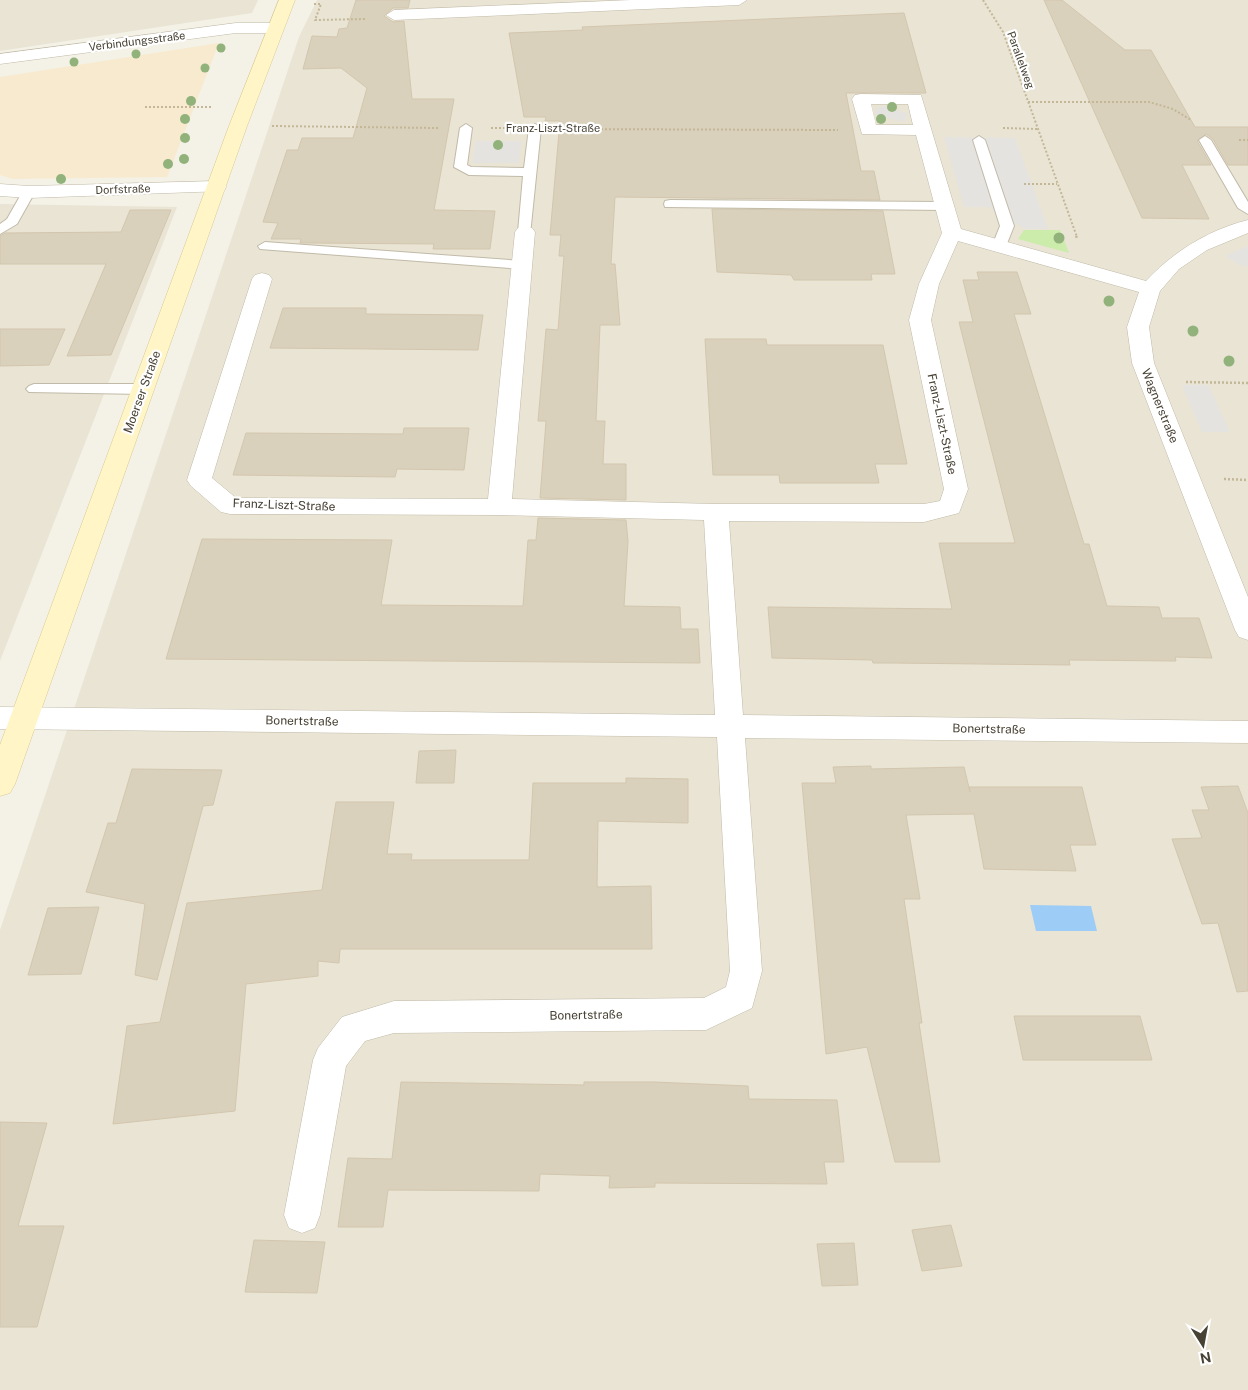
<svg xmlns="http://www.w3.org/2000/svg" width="1248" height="1390" font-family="'Public Sans',sans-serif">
<rect width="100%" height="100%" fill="#f4f1e6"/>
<path fill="#e9e4d4" d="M0,0H258L252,13L0,51Z
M317,0H1248V1390H0V930L299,37Z
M0,204L177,207L0,661Z"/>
<path fill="#f8eacf" d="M219,43L167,177L12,179L0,175V77Z"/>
<path fill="#cbecab" d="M1024,230H1060L1069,253L1018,239Z"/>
<path fill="#e5e3df" d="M884,106L908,114L904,122L876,115L875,109Z
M944,137L1015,138L1048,229H1025L988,207H964Z
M476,141H521L519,163H472Z
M1248,246V265L1243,267L1225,256Z
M1182,385H1208L1230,432H1202Z"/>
<path fill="#9dccf6" d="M1030,905L1091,906L1097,931H1036Z"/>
<path fill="#dad1bd" stroke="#d3c6ad" d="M356,0H410L408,8H393L384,16L393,22L404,21L412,99H454L434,210L495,211L490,249H433L434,244L311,243H300L301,239H271L278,223L263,222L287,150H298L302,138H353L367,88L341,68L303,69L312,36L337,37L339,29L347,28Z
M1044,0H1062L1125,50H1151L1195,127H1248V165H1228L1213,139L1206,134L1197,141L1211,165H1182L1209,219L1142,218Z
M904,13L926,93H846L861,171H874L880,200L615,197L611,264H615L620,325H600L596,421H605L603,464H626V500L540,498L546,421H538L546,329L558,330L564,256H559L561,235H550L560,121H545L546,117H524L509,33L583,30L582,27Z
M712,209L883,211L895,274H871L872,280H794L791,275L717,272Z
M130,210H171L111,355L67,356L106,264H0V236L5,233L121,232Z
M977,272H1017L1031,314H1014L1084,544H1089L1107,606L1159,607L1162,618H1199L1212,658L1175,657L1176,661L1069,660L1070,665L892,663H873L872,660L772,658L768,607L952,609L939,543H1015L959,322H973L963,280H979Z
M283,308H366V314L483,315L478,350L270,348Z
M0,329H65L49,365L0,366Z
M705,339H766L767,345H883L907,464H875L879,483H780L779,475H713Z
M404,428H469L464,470L397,469L395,477L233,475L246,433L403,434Z
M538,518L626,520L628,541L624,606L680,607L681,629H698L700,663L166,659L202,539L392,540L381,605L523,606L528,540H536Z
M456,750L454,783H416L419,751Z
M871,766V769L964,767L970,792L969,787H1082L1096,845H1070L1076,871L984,869L974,814L906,815L920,899H904L922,1023H919L940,1162H895L867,1047L826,1054L802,783H836L833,767Z
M132,769L222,770L213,805L203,806L157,980L135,975L145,904L86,892L108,823H116Z
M626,778L688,779V823L598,821L597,887L651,886L652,949H340L339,963L318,961V976L246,984L235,1111L113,1124L127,1026L160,1022L187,903L322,890L336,802H394L387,854H412L411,860H529L533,783H626Z
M1238,786L1248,813V991L1237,992L1218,923L1202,924L1172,839L1202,838L1192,810H1209L1201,787Z
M99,907L81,974L28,975L48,908Z
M1014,1016H1140L1152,1060H1023Z
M401,1082L584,1085V1082H654L748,1086L749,1099L837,1100L844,1162H824L827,1184L655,1183V1187L609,1188L610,1176L540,1174L539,1191L388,1190L383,1227H338L348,1158L392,1159Z
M0,1122L47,1123L18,1226H64L37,1327H0Z
M951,1225L962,1266L922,1271L912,1230Z
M254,1240L325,1242L317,1293L245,1292Z
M854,1243L858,1285L822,1286L817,1244Z"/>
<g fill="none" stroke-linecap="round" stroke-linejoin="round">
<defs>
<path id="service" d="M466,124L472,128L467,165L471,167L524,168L529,128L535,124L541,128L530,235L525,236L518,232L523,176L469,175L454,167L460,128Z
M979,136L985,140L1014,226L1006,246L999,250L992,246L1000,226L973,140Z
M1205,136L1211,140L1248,202V214L1238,208L1199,140Z
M29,188L35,192L17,224L0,234V224L7,219L24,189Z
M670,200L944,202L951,206L944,210L665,207L664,204L665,201Z
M265,242L522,261L529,265L522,269L260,249L258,246Z
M34,384H143L151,389L143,394L29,392L26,389L29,386Z"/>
<path id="minor" d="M631,0H747L739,5L394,20L386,15L394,10Z
M236,23H275L283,28L275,33H236L0,64V54Z
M861,94L921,95L961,229L1146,281C1173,252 1208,230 1248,220V233L1207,250L1179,269L1160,291L1149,327L1154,363L1248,597V640L1239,637L1235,630L1132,363L1127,327L1139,292L958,241L939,284L931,320L968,489L959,513L924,522L729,521L743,715L1248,721V743L745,738L762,971L752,1008L706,1030L394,1033L365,1041L346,1066L320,1215L315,1228L302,1233L289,1228L284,1215L313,1060L318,1048L342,1017L394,1001L704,998L726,987L730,971L717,737L0,729V707L715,715L704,520L499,515L230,514L221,512L191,486L187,480L252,279L255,275L262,273L269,275L272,279L212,478L236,498L488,499L515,232L518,228H532L535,232L512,499L716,504H924L940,501L944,489L909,320L919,284L942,233L916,135L862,134L852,99L855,95ZM871,104H908L913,125H876Z
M217,181L224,183L226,187L224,191L29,198L0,196V184L29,186Z"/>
<path id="secondary" d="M279,0H295L247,126L15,784L10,793L0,796V745L229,126Z"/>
</defs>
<use href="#service" stroke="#c1baa8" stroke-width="2"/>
<use href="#minor" stroke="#c1baa8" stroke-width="1"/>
<use href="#secondary" stroke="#d8ca92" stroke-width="1"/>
<path stroke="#c4b798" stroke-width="2" stroke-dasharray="2 2" stroke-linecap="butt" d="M983,0L1003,32L1077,237
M314,4H321L315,20L366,19
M1028,102H1149L1173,109L1191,120
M145,107H212
M272,126L438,128
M491,128H508
M1003,128L1037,129
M561,129L838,130
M1239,140H1248
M1024,184H1057"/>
<path stroke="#c4b798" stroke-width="2.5" stroke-dasharray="2 2" stroke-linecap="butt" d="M1076,236L1077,238
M1186,382L1248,383
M1224,479L1248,480"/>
<use href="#service" fill="#fff" fill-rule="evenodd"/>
<use href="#minor" fill="#fff" fill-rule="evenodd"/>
<use href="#secondary" fill="#fff5c6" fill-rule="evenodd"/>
</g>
<g fill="#91b27b">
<circle cx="221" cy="48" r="4.5"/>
<circle cx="136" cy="54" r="4.5"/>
<circle cx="74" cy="62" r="4.5"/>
<circle cx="205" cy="68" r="4.5"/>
<circle cx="191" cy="101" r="5"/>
<circle cx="892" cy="107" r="5"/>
<circle cx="185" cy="119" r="5"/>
<circle cx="881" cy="119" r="5"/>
<circle cx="185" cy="138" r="5"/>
<circle cx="498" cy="145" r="5"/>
<circle cx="184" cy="159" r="5"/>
<circle cx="168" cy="164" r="5"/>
<circle cx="61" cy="179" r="5"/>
<circle cx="1059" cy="238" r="5.5"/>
<circle cx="1109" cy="301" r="5.5"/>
<circle cx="1193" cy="331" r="5.5"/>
<circle cx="1229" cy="361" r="5.5"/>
</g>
<g text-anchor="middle" stroke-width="4.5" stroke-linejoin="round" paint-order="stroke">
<g font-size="11" fill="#484235" stroke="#fff">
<text transform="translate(137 41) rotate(-7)" y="4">Verbindungsstraße</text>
<text transform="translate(1021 60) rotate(70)" y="4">Parallelweg</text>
<text x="553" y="132">Franz-Liszt-Straße</text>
<text transform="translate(123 189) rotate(-2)" y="4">Dorfstraße</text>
</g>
<g font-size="12" fill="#484235" stroke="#fff">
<text transform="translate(142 392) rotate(-70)" y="4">Moerser Straße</text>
<text transform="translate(1160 406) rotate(68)" y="4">Wagnerstraße</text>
<text transform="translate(942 424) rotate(78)" y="4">Franz-Liszt-Straße</text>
<text transform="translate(284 505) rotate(2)" y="4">Franz-Liszt-Straße</text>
<text transform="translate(302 721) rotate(1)" y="4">Bonertstraße</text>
<text transform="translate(989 729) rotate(1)" y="4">Bonertstraße</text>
<text transform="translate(586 1015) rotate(-1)" y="4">Bonertstraße</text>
</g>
</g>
<g transform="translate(1203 1345) rotate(169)" stroke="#ffffff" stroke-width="4" paint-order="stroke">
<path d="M0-4L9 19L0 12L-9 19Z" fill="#484235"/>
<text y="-8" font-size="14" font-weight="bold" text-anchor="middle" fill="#484235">N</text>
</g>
</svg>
